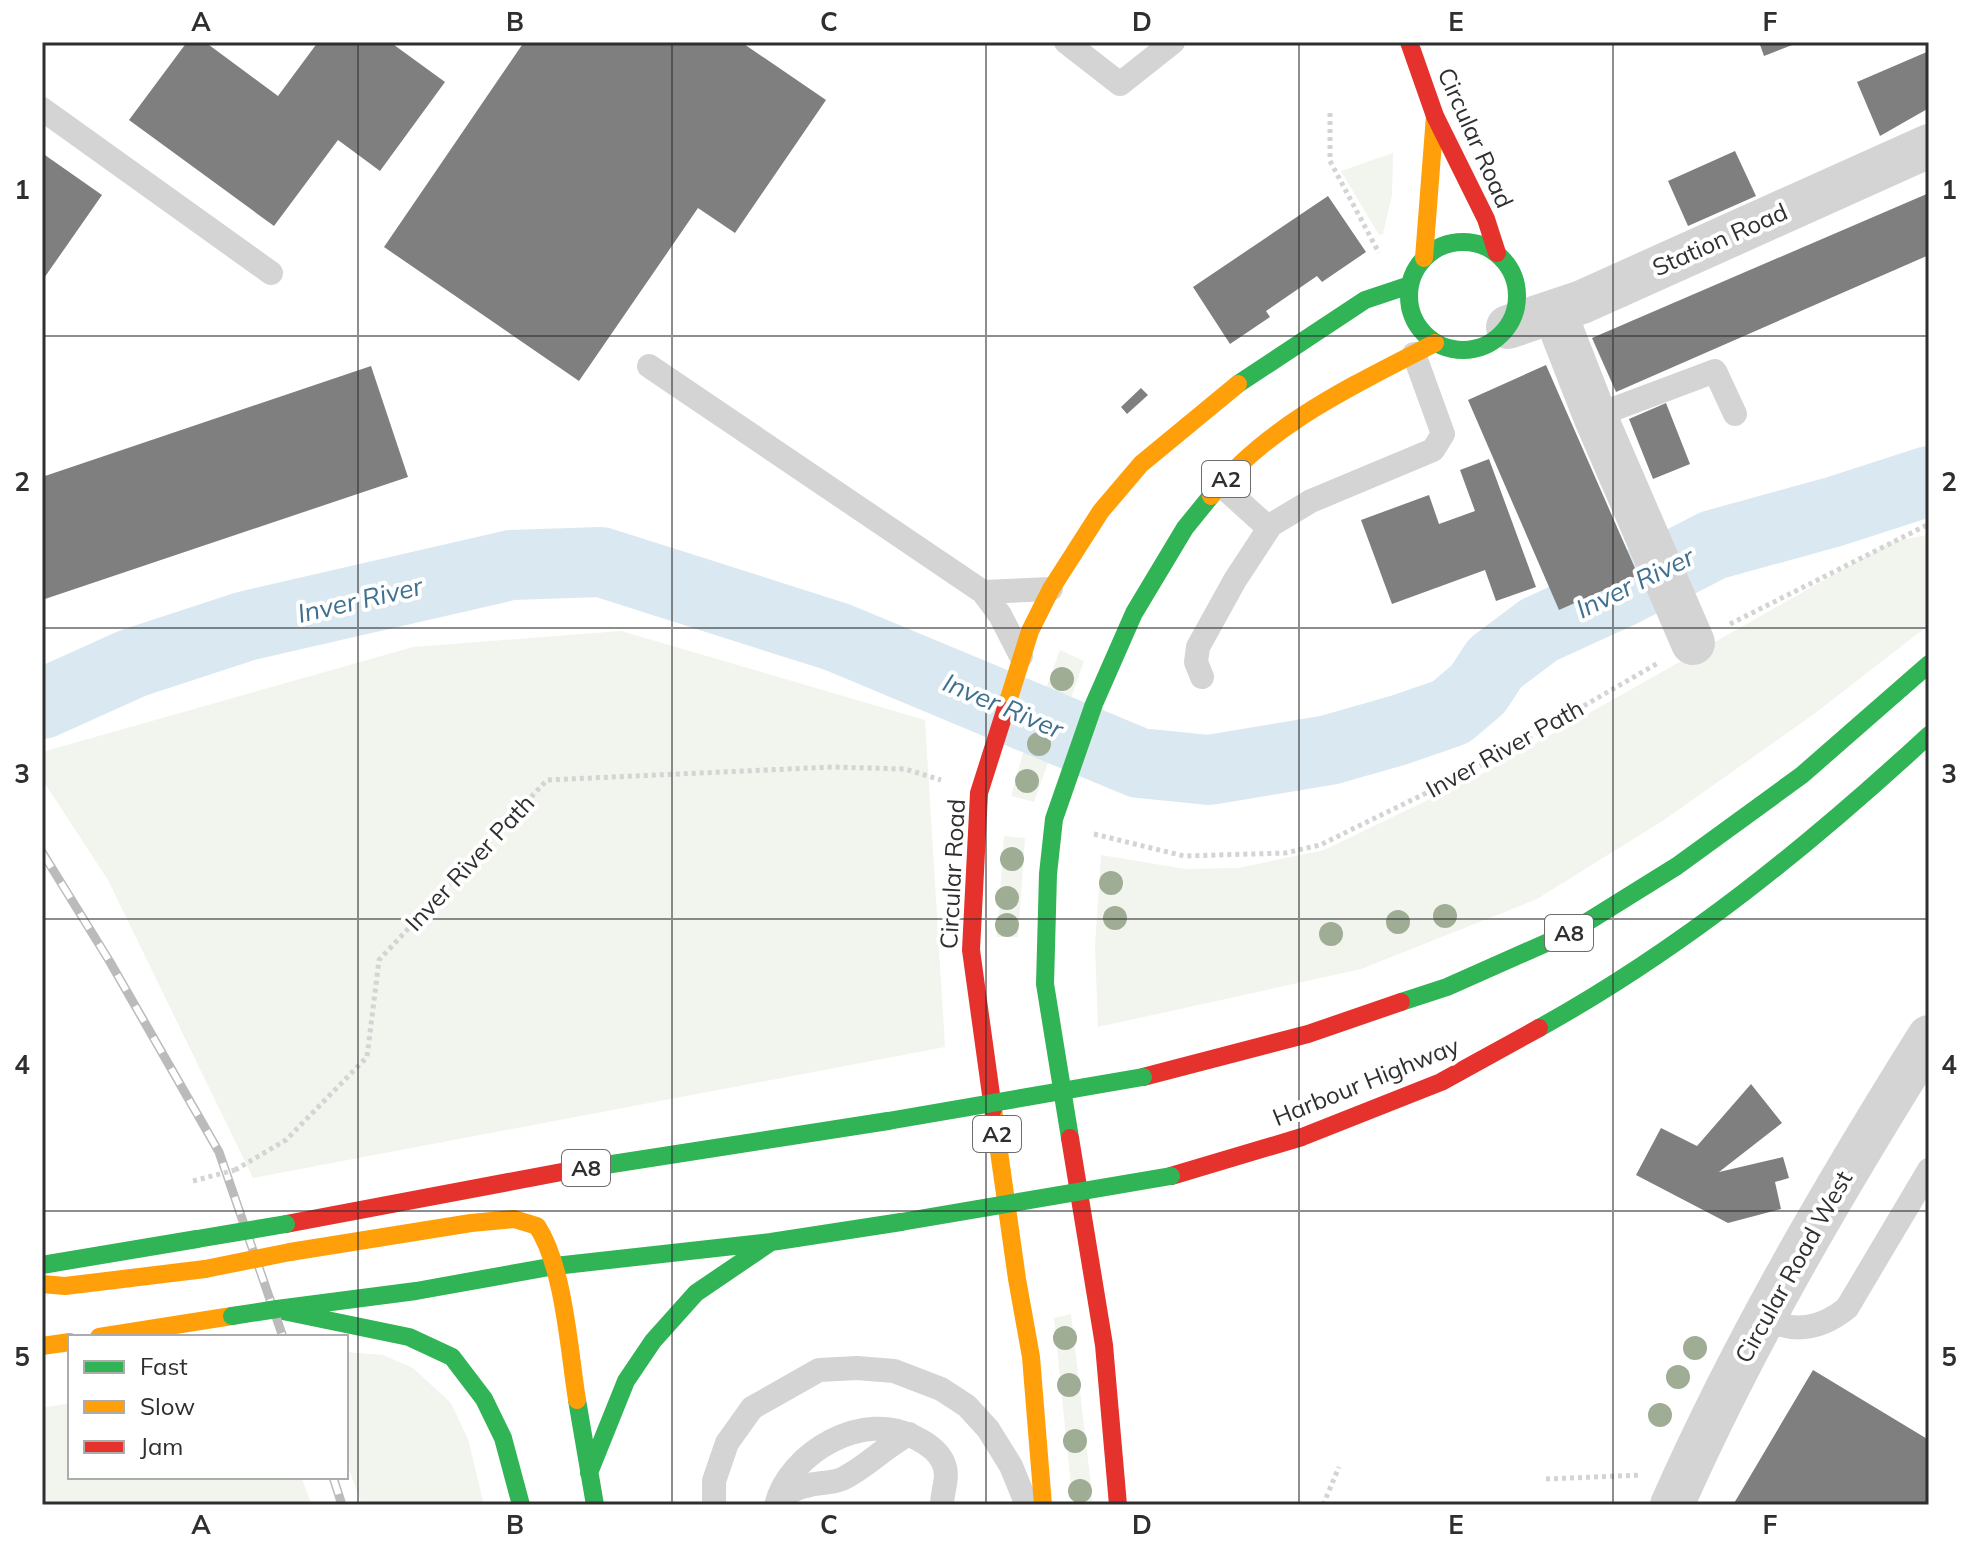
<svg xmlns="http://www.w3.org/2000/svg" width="1971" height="1547" font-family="Mulish,sans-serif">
<rect width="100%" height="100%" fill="#fff"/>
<path fill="#f1f5ed" d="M1393,153L1392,195L1383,234L1379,235L1341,171Z
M1929,535V625L1814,714L1664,820L1537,899L1361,969L1098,1027L1095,946L1101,855L1185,869L1238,868L1324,850L1480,775L1893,541Z
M621,631L925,720L945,1047L253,1178L108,880L42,779V752L413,647Z
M1060,650L1084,661L1034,802L1011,796L1026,743Z
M1004,836L1025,838L1018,937H997Z
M1071,1314L1092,1494V1505H1073L1054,1318Z
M346,1352L383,1355L413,1368L451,1403L468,1439L484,1505H362L346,1461Z
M70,1403V1477H301L312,1505H42V1408Z"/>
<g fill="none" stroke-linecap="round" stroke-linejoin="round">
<path stroke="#dae8f1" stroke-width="70" d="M42,704L133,663L246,626L511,565L601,562L837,637L1139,763L1209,770L1329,750L1399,730L1451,712L1478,689L1495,663L1539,630L1622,592L1713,545L1833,512L1929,481"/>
</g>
<path fill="#7f7f7f" d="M187,42H205L278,96L318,42H390L445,82L380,171L338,140L274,226L129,120Z
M524,42H741L826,100L735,233L698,208L579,381L384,247Z
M1759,42H1800L1764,56Z
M1929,51V108L1880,136L1857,82Z
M1735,151L1756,196L1688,226L1668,181Z
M42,153L102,195L42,281Z
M1929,193V255L1616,392L1592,338Z
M1328,196L1366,252L1322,282L1317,276L1266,311L1270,317L1230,344L1193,287Z
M1546,365L1638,575L1559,610L1468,400Z
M371,366L408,477L42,600V477Z
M1141,388L1148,395L1127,414L1121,407Z
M1666,403L1690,464L1653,479L1629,419Z
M1489,459L1536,587L1496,601L1485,570L1392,604L1361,520L1429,495L1439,524L1475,511L1460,470Z
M1751,1084L1782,1123L1719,1172L1783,1157L1789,1178L1775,1182L1781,1209L1728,1223L1636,1175L1661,1128L1697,1146Z
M1813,1370L1929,1440V1505H1733Z"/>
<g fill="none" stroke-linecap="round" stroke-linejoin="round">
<path stroke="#d4d4d4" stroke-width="5" stroke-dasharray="4 4" stroke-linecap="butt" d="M1330,113V161L1379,253
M1730,624L1929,524
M1094,834L1184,856L1285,853L1320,845L1471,771L1658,663
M235,1170L286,1140L367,1057L379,960L547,780L832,767L905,769L941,780
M1546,1479L1641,1475
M1323,1505L1339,1467"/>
<path stroke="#d4d4d4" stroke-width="24" d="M1066,42L1120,84L1173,42
M42,109L271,273
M649,366L983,592L1000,615L1021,656
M1595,416L1715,371L1735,414
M1221,485L1262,522L1271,525L1311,501L1433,450L1443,434L1414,354
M983,592L1051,589
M1202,677L1196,662L1198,647L1235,580L1271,525
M1764,1318C1794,1334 1821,1329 1847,1308L1929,1170
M778,1499C786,1494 796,1488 806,1486C818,1482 830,1484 842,1479C867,1467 884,1447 909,1434
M714,1505V1481L727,1443L752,1408L819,1370L857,1368L894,1371L941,1389L967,1406L988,1429L1011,1466L1027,1505
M776,1505C789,1452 865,1409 916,1438C926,1443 938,1451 943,1462C950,1477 942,1490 942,1505"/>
<path stroke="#d4d4d4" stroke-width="44" d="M1557,311L1563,334L1595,416L1693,643
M1508,327L1582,302L1929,146
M1672,1505C1744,1342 1835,1187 1929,1037"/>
<path stroke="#30b455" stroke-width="18" d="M1409 296a54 54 0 1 1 108 0a54 54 0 1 1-108 0Z
M1238,384L1365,300L1410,285
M1401,1002L1447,987L1571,932L1677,866L1802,775L1929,664
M1539,1028C1682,949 1810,845 1929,735
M1070,1138L1045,984L1048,874L1054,819L1094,704L1134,613L1185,528L1211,496
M567,1171L888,1121
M42,1265L197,1239
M277,1309L416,1291L555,1266L771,1242L901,1222
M283,1311L409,1337L452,1357L484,1399L503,1438L521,1505
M577,1400L595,1505
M589,1473L626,1381L653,1341L696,1293L771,1242"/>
<path stroke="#ff9f0a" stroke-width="18" d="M1424,258L1435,116
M1211,496C1268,424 1356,384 1435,343
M1005,711L1030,631L1051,589L1101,511L1141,464L1238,384
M993,1109L1017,1279L1031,1357L1043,1505
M290,1252L471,1223L514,1219L537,1226C564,1267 569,1350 577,1400
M42,1284L65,1286L205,1269
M99,1337L232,1316
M42,1346L70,1342"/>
<path stroke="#e5322d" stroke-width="18" d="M1409,42L1435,116L1486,219L1497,253
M1143,1077L1308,1034L1401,1002
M993,1109L971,950L979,793L1005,711
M1070,1138L1104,1345L1118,1505
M1171,1176L1302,1137L1441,1082L1539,1028
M286,1224L567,1171"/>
<defs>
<path id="rail" d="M42,852L110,962L219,1152L283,1337
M333,1477L342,1505"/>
</defs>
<use href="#rail" stroke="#bbb" stroke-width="9"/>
<use href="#rail" stroke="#fff" stroke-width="6" stroke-dasharray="18" stroke-linecap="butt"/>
<path stroke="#d4d4d4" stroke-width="5" stroke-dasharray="4 4" stroke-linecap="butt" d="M193,1181L235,1170"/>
<path stroke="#30b455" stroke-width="18" d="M888,1121L1143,1077
M901,1222L1171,1176
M197,1239L286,1224
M232,1316L277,1309"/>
<path stroke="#ff9f0a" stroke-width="18" d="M205,1269L290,1252"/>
</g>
<g fill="#a0ad95">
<circle cx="1062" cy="679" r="12"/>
<circle cx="1039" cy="744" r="12"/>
<circle cx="1027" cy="781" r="12"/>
<circle cx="1012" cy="859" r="12"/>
<circle cx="1111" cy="883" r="12"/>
<circle cx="1007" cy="898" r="12"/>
<circle cx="1445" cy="916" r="12"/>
<circle cx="1115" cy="918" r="12"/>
<circle cx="1398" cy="922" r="12"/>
<circle cx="1007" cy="925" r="12"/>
<circle cx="1331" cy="934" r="12"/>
<circle cx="1065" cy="1338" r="12"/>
<circle cx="1695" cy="1348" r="12"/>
<circle cx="1678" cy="1377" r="12"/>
<circle cx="1069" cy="1385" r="12"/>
<circle cx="1660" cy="1415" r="12"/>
<circle cx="1075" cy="1441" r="12"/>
<circle cx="1080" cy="1491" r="12"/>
</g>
<path fill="none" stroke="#2f2f2f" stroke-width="2" stroke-opacity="0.55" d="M358,42V1505M672,42V1505M986,42V1505M1299,42V1505M1613,42V1505M42,336H1929M42,628H1929M42,919H1929M42,1211H1929"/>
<g text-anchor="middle" stroke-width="8" stroke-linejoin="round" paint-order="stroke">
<g fill="#fff" stroke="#6d6d6d" stroke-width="2">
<rect x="1202" y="461" width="48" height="36" rx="6"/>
<rect x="1545" y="915" width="48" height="36" rx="6"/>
<rect x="973" y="1116" width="48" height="36" rx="6"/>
<rect x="562" y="1150" width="48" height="36" rx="6"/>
</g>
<g font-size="22" font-weight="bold" fill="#2f2f2f">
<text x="1226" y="487">A2</text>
<text x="1569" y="941">A8</text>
<text x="997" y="1142">A2</text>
<text x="586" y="1176">A8</text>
</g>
<g font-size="24" fill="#2f2f2f" stroke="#fff">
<text transform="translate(1475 138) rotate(66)" y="8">Circular Road</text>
<text transform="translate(1720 240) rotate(-24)" y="8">Station Road</text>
<text transform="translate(1505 749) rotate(-29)" y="8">Inver River Path</text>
<text transform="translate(470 863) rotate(-47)" y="8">Inver River Path</text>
<text transform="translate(953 874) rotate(-87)" y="8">Circular Road</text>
<text transform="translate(1366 1082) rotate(-22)" y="8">Harbour Highway</text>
<text transform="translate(1794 1267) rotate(-61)" y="8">Circular Road West</text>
</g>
<g font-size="26" font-style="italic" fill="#3f7090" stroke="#fff">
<text transform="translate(1635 583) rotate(-26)" y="9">Inver River</text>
<text transform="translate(360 600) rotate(-13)" y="9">Inver River</text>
<text transform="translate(1003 706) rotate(23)" y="9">Inver River</text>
</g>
</g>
<rect width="1971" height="1547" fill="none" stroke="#ffffff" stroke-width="88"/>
<rect x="68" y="1335" width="280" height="144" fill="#ffffff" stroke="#acacac" stroke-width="2"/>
<rect x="84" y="1361" width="40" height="12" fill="#30b455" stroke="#acacac" stroke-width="2"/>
<text x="140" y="1375" font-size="24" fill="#2f2f2f">Fast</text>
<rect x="84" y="1401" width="40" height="12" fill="#ff9f0a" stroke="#acacac" stroke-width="2"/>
<text x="140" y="1415" font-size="24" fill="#2f2f2f">Slow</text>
<rect x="84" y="1441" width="40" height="12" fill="#e5322d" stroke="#acacac" stroke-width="2"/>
<text x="140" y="1455" font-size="24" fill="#2f2f2f">Jam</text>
<rect x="44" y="44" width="1883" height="1459" fill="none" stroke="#2f2f2f" stroke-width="3"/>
<g font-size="26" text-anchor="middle" font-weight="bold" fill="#2f2f2f">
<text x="201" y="31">A</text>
<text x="515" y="31">B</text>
<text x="829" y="31">C</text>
<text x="1142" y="31">D</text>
<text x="1456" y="31">E</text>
<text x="1770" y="31">F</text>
<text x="22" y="199">1</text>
<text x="1949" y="199">1</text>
<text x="22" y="491">2</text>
<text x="1949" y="491">2</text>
<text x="22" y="783">3</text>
<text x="1949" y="783">3</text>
<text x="22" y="1074">4</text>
<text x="1949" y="1074">4</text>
<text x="22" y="1366">5</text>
<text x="1949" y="1366">5</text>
<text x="201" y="1534">A</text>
<text x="515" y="1534">B</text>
<text x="829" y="1534">C</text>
<text x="1142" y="1534">D</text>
<text x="1456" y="1534">E</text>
<text x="1770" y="1534">F</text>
</g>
</svg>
